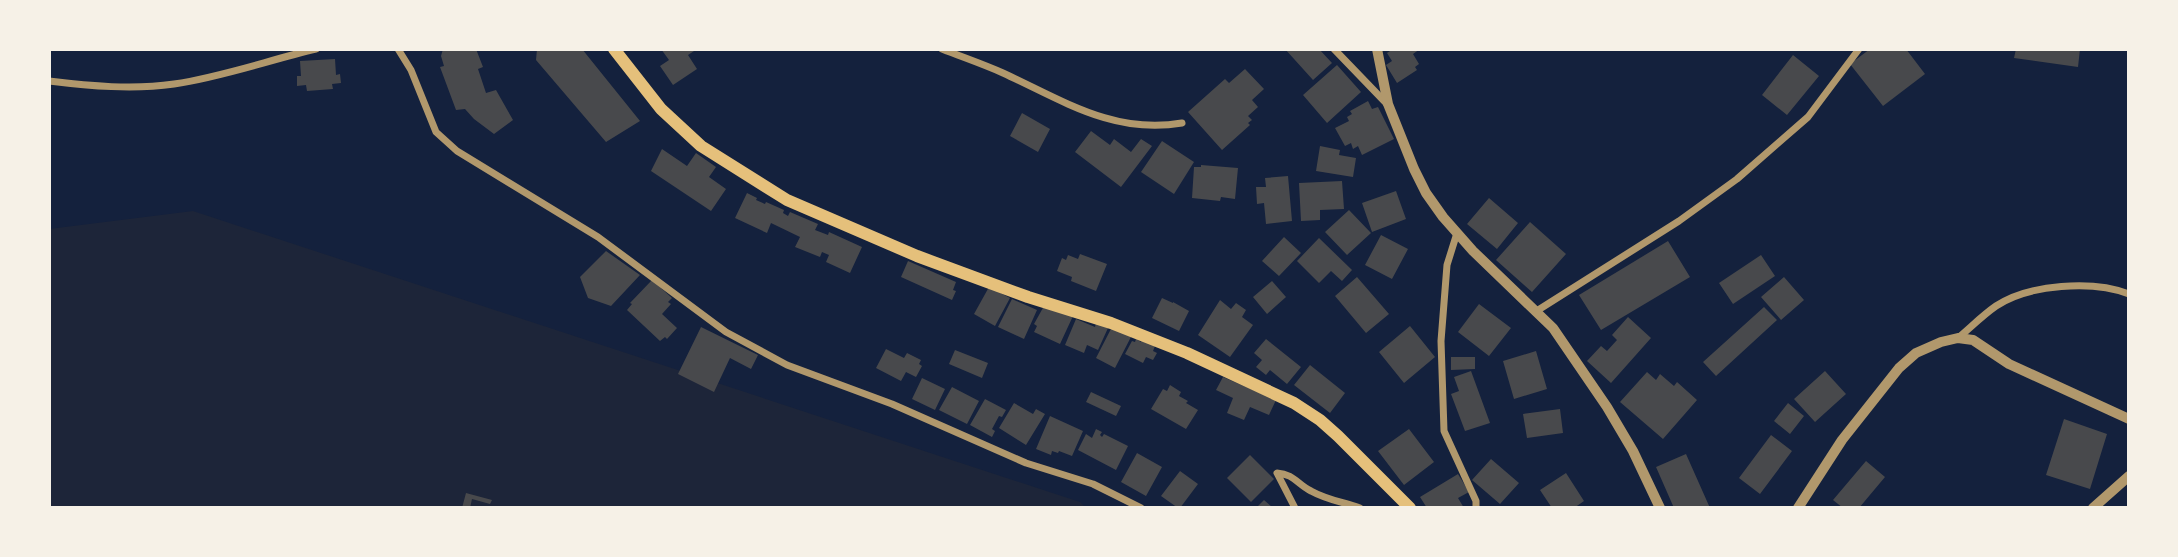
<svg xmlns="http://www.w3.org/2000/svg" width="2178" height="557" font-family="Spectral,serif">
<rect width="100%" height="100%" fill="#14213d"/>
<path fill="#1d2539" d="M193,211L1080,502L1086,508H49V229Z"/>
<path fill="#48494c" d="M443,49H476L483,67L478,69L486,93L496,90L513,120L494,134L474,119L465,109L456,110L440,67L444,66L441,56Z
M537,49H582L640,121L606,142L536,60Z
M661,49H697L688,55L697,69L673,85L660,66L669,60Z
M1285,49H1319L1332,63L1313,80Z
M1393,49H1420L1413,54L1419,64L1415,67L1417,70L1397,83L1386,65L1392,61L1387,53Z
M1870,49H1906L1925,74L1883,106L1850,64Z
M2016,49H2080L2078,67L2014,58Z
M1793,55L1819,76L1787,115L1762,95Z
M335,59L336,75L340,74L341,83L332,84L333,89L307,91L306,85L297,86V76H301L300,61Z
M1337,65L1361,92L1327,123L1303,95Z
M1245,69L1264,89L1252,100L1258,107L1248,116L1252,120L1248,123L1250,125L1222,150L1188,112L1225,79L1229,83Z
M1368,101L1372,109L1378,107L1394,139L1362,155L1358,146L1353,149L1351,143L1345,146L1335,128L1349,121L1347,117L1352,114L1350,111Z
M1022,113L1050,129L1038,152L1010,136Z
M1091,131L1110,145L1114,139L1131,152L1141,139L1152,146L1121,187L1075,152Z
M1162,141L1194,162L1174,194L1141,172Z
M1320,146L1340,150L1339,155L1356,158L1353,177L1316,171Z
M662,149L687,166L696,153L716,167L709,177L726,189L711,211L651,171Z
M1201,165L1238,168L1235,199L1221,197L1220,201L1192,198L1194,167H1201Z
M1288,176L1292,221L1266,224L1264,203L1257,204L1256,187H1266L1265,178Z
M1342,181L1344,209L1320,210V220L1301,221L1299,183Z
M1396,191L1406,219L1372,232L1362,203Z
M747,193L757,198L756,200L765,204L766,202L784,210L783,213L788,216L790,212L818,224L815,230L828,235L829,232L862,247L850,273L826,262L829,255L822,252L820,257L795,247L800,237L771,223L767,233L735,218Z
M1489,198L1518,223L1497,249L1467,224Z
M1349,210L1371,233L1347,255L1325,232Z
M1530,222L1566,254L1532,292L1496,260Z
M1381,235L1408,249L1392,279L1365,265Z
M1284,237L1301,253L1279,276L1262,261Z
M1319,238L1352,270L1342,281L1331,271L1319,283L1297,261Z
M1668,241L1690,277L1601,330L1579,295Z
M606,251L640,275L611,306L588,298L580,277Z
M1080,254L1107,264L1096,291L1071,281L1072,277L1057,271L1062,258L1066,260L1068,255L1078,259Z
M1761,255L1775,276L1733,304L1719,283Z
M908,261L956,282L953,290L956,291L952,300L901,277Z
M1357,277L1389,314L1366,333L1335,296Z
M1784,277L1804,300L1781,320L1761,297Z
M652,280L672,298L668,302L671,304L662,314L677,328L667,339L665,337L660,341L627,310L632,304L630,303Z
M1272,281L1286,297L1267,314L1253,297Z
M989,287L1010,298L995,326L974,314Z
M1162,298L1173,303V302L1189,311L1179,331L1152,318Z
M1012,299L1037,310L1024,339L998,327Z
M1220,300L1231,309L1236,303L1246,310L1242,317L1253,325L1230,357L1198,335Z
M1479,304L1511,328L1489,356L1458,332Z
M1044,306L1073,316L1060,344L1034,332L1037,326L1034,324Z
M1764,307L1777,320L1716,376L1703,362Z
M1628,317L1651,338L1611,383L1587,361L1601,346L1607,351L1617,340L1612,335Z
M1076,319L1095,327L1096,323L1108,328L1098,350L1087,345L1084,353L1065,345Z
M1113,325L1132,335L1115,368L1096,358Z
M1410,326L1435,357L1404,383L1379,352Z
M701,327L758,355L751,369L730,358L714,392L678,374Z
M1136,339L1141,342L1142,339L1155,346L1153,351L1157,353L1153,360L1146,357L1143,363L1125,354L1132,341L1135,342Z
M1266,339L1301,367L1287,384L1270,370L1266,375L1256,367L1262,360L1254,353Z
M886,349L904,358L907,353L921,360L919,364L922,366L916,377L906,372L901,381L876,368Z
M955,350L988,363L982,378L949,364Z
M1536,351L1547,389L1514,399L1503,361Z
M1451,357H1475V369L1451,370Z
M1310,365L1345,393L1330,413L1294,385Z
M1471,371L1490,423L1465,431L1451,394L1459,391L1454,377Z
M1825,371L1846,394L1815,422L1794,399Z
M1647,372L1656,380L1660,374L1674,386L1677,382L1697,400L1663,439L1620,402Z
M1223,377L1276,400L1269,415L1250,407L1244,420L1227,413L1233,398L1216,390Z
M922,378L945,389L935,410L912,399Z
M1170,385L1181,392L1179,396L1188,401L1186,403L1198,410L1186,429L1151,409L1163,389L1167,391Z
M952,387L979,401L967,424L939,410Z
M1091,392L1121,406L1116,416L1086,402Z
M985,399L1006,410L1002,417L999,416L992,429L995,431L992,437L970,425Z
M1014,403L1033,414L1036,409L1045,414L1026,445L999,428Z
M1788,403L1804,416L1790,434L1774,421Z
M1560,409L1563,433L1527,438L1523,414Z
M1050,416L1083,431L1072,456L1059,451L1058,453L1052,451L1051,455L1036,449Z
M2064,419L2107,434L2090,489L2046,475Z
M1096,429L1102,432L1100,435L1102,437L1104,434L1128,446L1116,470L1078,450L1086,434L1092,438Z
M1409,429L1434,462L1404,485L1378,451Z
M1771,435L1792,451L1760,494L1739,478Z
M1137,453L1162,467L1146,496L1121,482Z
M1686,454L1710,508H1674L1656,467Z
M1250,455L1274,479L1251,502L1227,478Z
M1491,459L1519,483L1500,504L1472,480Z
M1866,461L1885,477L1859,508H1843L1833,500Z
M1180,471L1198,484L1180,508H1178L1161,496Z
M1566,473L1584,501L1574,508H1552L1540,490Z
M1458,474L1469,492L1458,498L1464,508H1427L1420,497Z
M466,493L492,500L490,504L472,499L470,508H462Z
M1264,500L1273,508H1256Z"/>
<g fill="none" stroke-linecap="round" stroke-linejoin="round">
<path stroke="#b1986c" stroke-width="7" d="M398,49L411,70L436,132L457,151L598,237L726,332L787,365L892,404L1026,463L1093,484L1141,508
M942,49C962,57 983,64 1003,73C1062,100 1114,135 1182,123
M1334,49L1387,104
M49,81C90,86 133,90 174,84C222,77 269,60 316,49
M1457,233L1447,265L1441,341L1444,431L1476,501V508
M1535,312L1679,221L1737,179L1808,117L1859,49
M1958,338C1971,327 1983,315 1996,306C2029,284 2093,280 2129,294
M1295,508L1277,473C1294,474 1297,484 1311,491C1327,500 1343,502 1360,508"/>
<path stroke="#b1986c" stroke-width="10" d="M1377,49L1388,104L1414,169L1426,193L1443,217L1473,251L1553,328L1607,407L1633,451L1660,508
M1798,508L1842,440L1899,368L1916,353L1941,342L1958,338L1973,340L2009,364L2129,419
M2093,508L2129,476"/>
<path stroke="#e5c07b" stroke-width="12" d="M614,49L661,109L701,146L787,200L917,256L1028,297L1111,323L1187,353L1294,403L1320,420L1338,436L1410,508"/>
</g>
<rect width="2178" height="557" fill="none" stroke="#f6f1e7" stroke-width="102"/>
</svg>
